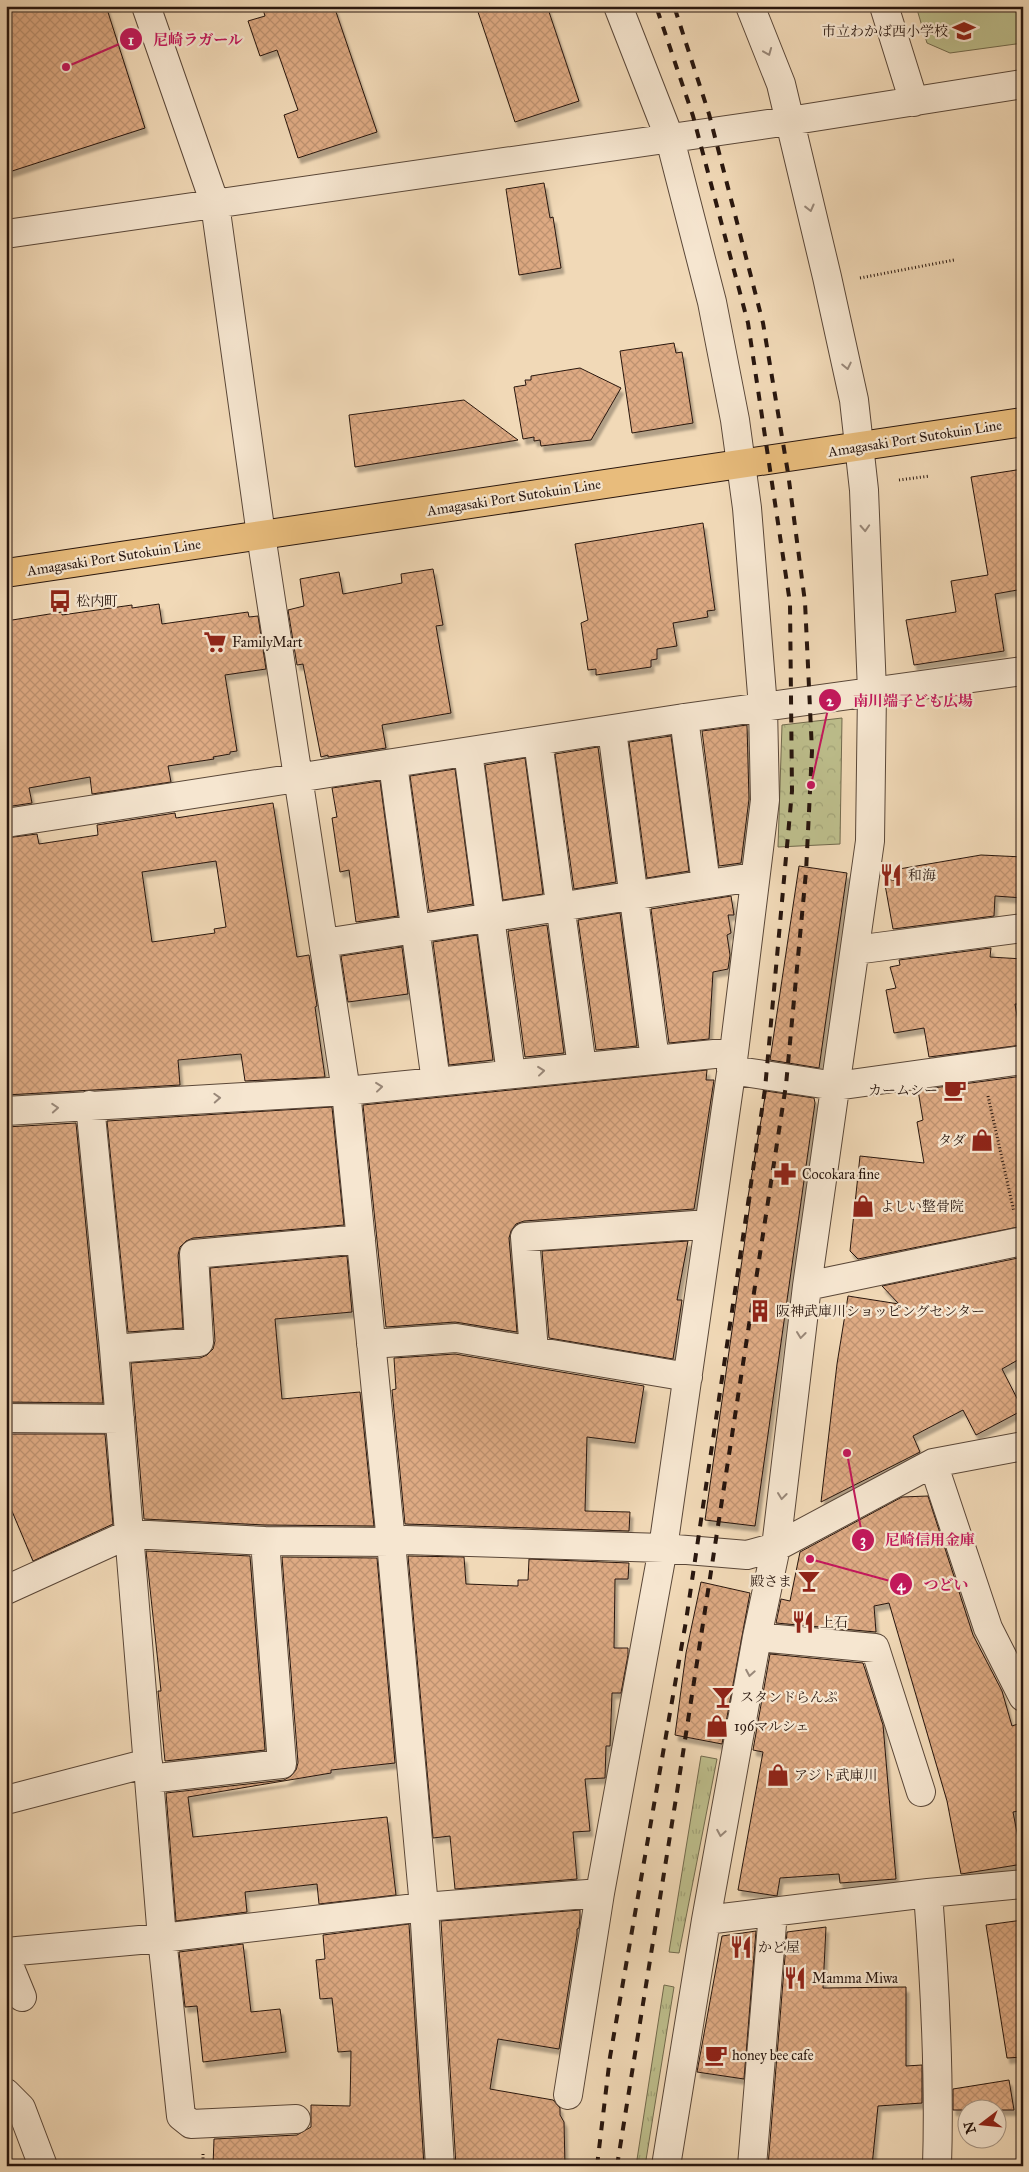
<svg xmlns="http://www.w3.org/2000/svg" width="1029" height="2172" font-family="'IM FELL Great Primer','Noto Serif JP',serif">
<defs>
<pattern id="grass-tufts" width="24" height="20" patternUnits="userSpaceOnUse" patternTransform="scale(1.25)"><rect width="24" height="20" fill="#bdbe8c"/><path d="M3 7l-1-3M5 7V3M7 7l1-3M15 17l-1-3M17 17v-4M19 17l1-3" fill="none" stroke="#a2a378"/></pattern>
<pattern id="park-crowns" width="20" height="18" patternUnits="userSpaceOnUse" patternTransform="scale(1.25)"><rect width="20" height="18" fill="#bdbe8c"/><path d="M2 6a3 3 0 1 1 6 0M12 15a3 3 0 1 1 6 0" fill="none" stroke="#a2a378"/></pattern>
<pattern id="building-cross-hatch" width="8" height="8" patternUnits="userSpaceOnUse" patternTransform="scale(1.25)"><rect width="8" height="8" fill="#deaa83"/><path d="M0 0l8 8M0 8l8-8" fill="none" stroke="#be9270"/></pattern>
<filter id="shadow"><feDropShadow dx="3" dy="5.5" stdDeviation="1" flood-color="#0004"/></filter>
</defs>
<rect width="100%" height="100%" fill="#f1d9b7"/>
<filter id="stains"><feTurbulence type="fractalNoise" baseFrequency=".004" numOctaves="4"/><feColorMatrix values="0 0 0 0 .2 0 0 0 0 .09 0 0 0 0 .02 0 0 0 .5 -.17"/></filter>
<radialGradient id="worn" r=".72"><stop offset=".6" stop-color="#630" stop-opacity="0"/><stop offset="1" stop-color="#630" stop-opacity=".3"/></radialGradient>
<path fill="url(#grass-tufts)" stroke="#726a4d" d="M701,1756L717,1759L679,1953L669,1952Z
M664,1985L674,1987L645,2166H636Z"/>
<path fill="url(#park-crowns)" stroke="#726a4d" d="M842,718L840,844L778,847L782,725Z"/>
<path fill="#bdbe8c" stroke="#726a4d" d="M916,6H1023V43L950,53L927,43Z"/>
<path fill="url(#building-cross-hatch)" stroke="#28160e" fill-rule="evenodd" filter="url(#shadow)" d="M6,6H106L145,128L6,173Z
M262,6H334L377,132L298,158L284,115L298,110L277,50L260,56L248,21L265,16Z
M476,6H547L579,101L515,122Z
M544,183L550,218L553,217L561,268L519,275L506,189Z
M674,343L676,353L682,352L693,423L632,433L620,351Z
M580,368L621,388L591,440L541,446L540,440L534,441V437L523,439L514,387L526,385L525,380H531V376Z
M464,400L518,440L355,467L349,415Z
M1023,469V589L995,594L1004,651L914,665L906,620L956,612L951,581L988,575L971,477Z
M703,523L715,610L707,611L708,617L673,623L677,646L657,649V659L651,660V667L596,675V669L588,670L581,623L588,620L575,544Z
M433,569L443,625L436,626L451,713L382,725L386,748L328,757V755L321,757L303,664L297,665L288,610L304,606L300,579L339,572L343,594L402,583L401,574Z
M159,604L162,624L248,612L249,617L258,616L266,669L225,675L237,751L230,752V754L213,757L214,759L168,766L171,782L92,794L90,777L29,788L32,803L6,807V621L62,612V615L132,605V608Z
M747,725L749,799L741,863L719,866L702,731Z
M671,736L689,871L647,878L629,742Z
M598,747L616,882L574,889L555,754Z
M525,758L543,894L503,900L485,765Z
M455,769L473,904L429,911L410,776Z
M380,781L398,916L356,922L349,870L340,872L332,818L337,817L332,788Z
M273,803L297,957L309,955L317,1006L315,1007L325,1077L245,1081L241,1054L178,1060L180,1085L6,1095V868L10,867L6,838L37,834L39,844L98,835L97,825L175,813L176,818ZM216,861L226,927L214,929L215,933L152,942L142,872Z
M981,855L1023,857V898L995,896L994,916L893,929L884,879L900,881L899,869Z
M799,866L847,873L819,1068L770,1060Z
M731,896L734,915H728L731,933L727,935L730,955L728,969L713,972L709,1039L669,1043L651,909Z
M620,913L637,1046L596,1050L578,920Z
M547,925L564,1053L525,1057L508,931Z
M477,935L493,1060L449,1065L433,942Z
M402,947L408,994L348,1002L341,956Z
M991,948L990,957L1023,959V1004H1015L1022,1045L929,1057L924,1028L894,1033L886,990L896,988L890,967L900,965L899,960Z
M707,1070L706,1080H714L694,1209L524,1221L516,1224L511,1231L509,1238L517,1332L455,1322L386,1327L363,1105Z
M1023,1076V1226L858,1259L850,1251L860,1156L924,1163L917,1122L923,1120L918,1090Z
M766,1091L814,1098L815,1103L755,1526L705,1520L751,1197H748Z
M332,1107L344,1225L193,1238L186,1241L180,1247L178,1255L183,1328L128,1332L107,1121Z
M76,1123L103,1403L6,1402V1127Z
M688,1241L677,1300H682L673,1359L549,1338L542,1251Z
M347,1256L352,1312L275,1319L282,1399L360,1392L374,1526L265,1525L144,1519L131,1363L200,1358L207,1355L213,1349L215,1341L210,1268Z
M1023,1257V1357L1002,1369L1023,1410L976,1435L963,1410L913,1436L920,1452L821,1502L837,1364L848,1296L899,1304L882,1286Z
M455,1354L644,1386L635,1443L587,1437L585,1511L630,1512L629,1531L405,1524L392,1390L396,1389L394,1358Z
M6,1434H105L113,1524L33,1561L6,1497Z
M928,1496L973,1635L1002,1691L1012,1726L1023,1722V1810L1013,1812L1023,1864L961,1874L947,1801L889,1603L874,1606L876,1632L776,1623L781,1599L790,1601L800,1552L902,1497Z
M146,1551L250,1556L265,1750L165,1761L158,1691H161Z
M408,1556L464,1557L466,1584L518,1586V1580H528L529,1559L629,1563L628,1579H615L614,1648H628V1655L621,1693H612L610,1746H606L605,1778L585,1779L590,1831L573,1832L577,1879L455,1889L450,1836L433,1838Z
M282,1557L377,1558L395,1763L331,1770V1773L188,1797L193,1837L387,1817L396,1895L319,1904L317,1884L245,1892L247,1912L176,1921L166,1793L284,1780L291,1776L296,1770L298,1763Z
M701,1582L750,1593L722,1744L675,1735L686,1653Z
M770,1654L863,1663L883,1725L896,1879L840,1883L839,1874L780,1878L777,1896L738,1890L763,1752L753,1750Z
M580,1910V1917L579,1928L577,1929V1935L559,2049L498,2039L490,2089L553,2100L560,2108V2115L564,2122L565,2166H456L441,1921Z
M1023,1920V2057L1007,2058L986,1925Z
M409,1924L424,2166H213L214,2139L297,2135L311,2127V2105L350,2106L351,2051L338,2052L332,1998L320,1999L316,1960L325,1959L323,1935Z
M826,1927L823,1988L906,1987V2066L922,2065V2103L878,2106L872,2166H768L787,1932Z
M756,1931L744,2079L697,2072L722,1936Z
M243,1944L251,2012L280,2009L286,2052L203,2062L197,2006L185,2007L179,1952Z
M1009,2080L1014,2110H953V2089Z"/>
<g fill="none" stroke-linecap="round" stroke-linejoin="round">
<defs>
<path id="minor" d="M146,6L215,204L261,535L346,1091L391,1542L424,1907L440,2166
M884,6L914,102
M6,234L789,121L1023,84
M684,718L706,884
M612,730L655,1060
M538,741L582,1067
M468,752L511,1074
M393,764L436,1082
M6,823L684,718L1023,671
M324,943L754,877
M855,950L1023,928
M731,1070L836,1086L1023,1060
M90,1105L114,1349L162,1938L181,2116L191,2124L296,2119
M6,1111L346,1091L734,1052L765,800L763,707L747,508L735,420L712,302L670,139L618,6
M807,1286L1023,1241
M371,1344L456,1338L688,1377
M114,1349L199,1342L194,1254L361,1239
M534,1351L525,1237L709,1224
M6,1418L120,1419
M933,1463L988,1628L1023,1697
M6,1590L129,1534L265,1541L391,1542L405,1540L663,1548L747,1555L776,1547L933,1463L1023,1446
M757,1637L875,1648L921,1792
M149,1779L282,1764L265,1541
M6,1800L148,1763
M928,1893C935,1984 940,2074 937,2166
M706,1920L928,1893L1023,1884
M6,1952L162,1938L424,1907L600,1893
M6,1958L22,1997
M6,2093L21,2108L43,2166
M568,2095L600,1893L663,1548L734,1052
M666,2166L706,1920L757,1637L776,1547L807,1286L870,841L872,691L864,490L854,400L827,277L781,84L750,6
M752,2166L773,1912"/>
<path id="major" d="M6,573L1023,422"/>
</defs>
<use href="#minor" stroke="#5a4738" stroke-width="30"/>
<use href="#major" stroke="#28160e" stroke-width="30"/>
<path stroke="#28160e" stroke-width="3" stroke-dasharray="1 2.5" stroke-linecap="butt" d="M860,278L954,260
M899,480L930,476
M988,1096L1014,1212
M203,2154V2166"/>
<use href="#minor" stroke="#f6e6d0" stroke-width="28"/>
<use href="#major" stroke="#e8bc7c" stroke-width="28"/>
<path stroke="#28160e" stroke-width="4" stroke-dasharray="9 9" stroke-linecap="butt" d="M597,2166L610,2057L686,1621L765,1089L792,791L790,603L748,323L693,116L656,6
M617,2166L677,1792L786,1085L806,872L812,751L805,602L788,473L763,323L709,114L674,6"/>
</g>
<defs><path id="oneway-chevron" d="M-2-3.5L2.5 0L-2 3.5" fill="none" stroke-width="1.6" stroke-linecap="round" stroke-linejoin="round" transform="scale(1.25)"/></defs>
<g stroke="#998879">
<use href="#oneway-chevron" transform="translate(768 52) rotate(68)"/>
<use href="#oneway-chevron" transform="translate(810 208) rotate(76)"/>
<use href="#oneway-chevron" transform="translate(847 366) rotate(78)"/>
<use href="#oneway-chevron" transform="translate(865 528) rotate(87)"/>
<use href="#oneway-chevron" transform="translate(541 1071) rotate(-6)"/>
<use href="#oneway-chevron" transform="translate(379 1087) rotate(-6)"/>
<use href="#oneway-chevron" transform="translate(217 1098) rotate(-3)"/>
<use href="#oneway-chevron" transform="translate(55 1108) rotate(-4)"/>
<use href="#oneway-chevron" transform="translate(801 1335) rotate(97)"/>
<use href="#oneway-chevron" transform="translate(782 1496) rotate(97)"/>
<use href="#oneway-chevron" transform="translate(750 1673) rotate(100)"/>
<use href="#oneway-chevron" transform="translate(721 1833) rotate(100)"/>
</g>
<defs>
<symbol id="school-bare" viewBox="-9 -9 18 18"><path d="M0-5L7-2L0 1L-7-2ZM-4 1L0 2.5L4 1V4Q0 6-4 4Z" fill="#8f2418" stroke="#f6e6d0" stroke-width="2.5" paint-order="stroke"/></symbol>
<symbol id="bus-bare" viewBox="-9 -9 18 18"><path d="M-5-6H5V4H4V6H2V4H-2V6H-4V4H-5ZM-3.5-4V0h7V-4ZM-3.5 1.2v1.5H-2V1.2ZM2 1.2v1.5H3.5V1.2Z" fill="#8f2418" stroke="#f6e6d0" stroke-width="2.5" paint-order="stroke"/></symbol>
<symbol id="supermarket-bare" viewBox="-9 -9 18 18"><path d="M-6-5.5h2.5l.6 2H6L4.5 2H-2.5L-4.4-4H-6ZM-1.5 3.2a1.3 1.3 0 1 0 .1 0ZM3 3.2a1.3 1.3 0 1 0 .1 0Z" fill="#8f2418" stroke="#f6e6d0" stroke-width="2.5" paint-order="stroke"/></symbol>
<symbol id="restaurant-bare" viewBox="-9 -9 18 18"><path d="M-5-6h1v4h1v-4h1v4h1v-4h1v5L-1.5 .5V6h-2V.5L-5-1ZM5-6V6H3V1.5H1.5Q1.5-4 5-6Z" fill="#8f2418" stroke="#f6e6d0" stroke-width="2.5" paint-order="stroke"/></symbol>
<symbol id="cafe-bare" viewBox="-9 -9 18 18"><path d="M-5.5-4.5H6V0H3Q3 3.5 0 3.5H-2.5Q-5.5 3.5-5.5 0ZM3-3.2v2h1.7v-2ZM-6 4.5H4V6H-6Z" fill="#8f2418" stroke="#f6e6d0" stroke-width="2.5" paint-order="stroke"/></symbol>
<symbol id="shop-bare" viewBox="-9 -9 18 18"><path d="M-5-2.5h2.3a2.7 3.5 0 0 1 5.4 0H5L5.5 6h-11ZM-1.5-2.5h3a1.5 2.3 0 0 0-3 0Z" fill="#8f2418" stroke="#f6e6d0" stroke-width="2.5" paint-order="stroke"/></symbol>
<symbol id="pharmacy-bare" viewBox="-9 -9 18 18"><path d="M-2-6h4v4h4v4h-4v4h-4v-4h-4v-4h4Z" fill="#8f2418" stroke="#f6e6d0" stroke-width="2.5" paint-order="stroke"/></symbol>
<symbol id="building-bare" viewBox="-9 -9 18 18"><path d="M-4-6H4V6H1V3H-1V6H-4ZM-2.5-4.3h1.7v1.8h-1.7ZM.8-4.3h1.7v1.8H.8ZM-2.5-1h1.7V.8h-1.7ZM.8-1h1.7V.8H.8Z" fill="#8f2418" stroke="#f6e6d0" stroke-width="2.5" paint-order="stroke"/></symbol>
<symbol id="bar-bare" viewBox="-9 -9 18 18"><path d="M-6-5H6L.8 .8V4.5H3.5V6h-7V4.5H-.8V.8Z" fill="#8f2418" stroke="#f6e6d0" stroke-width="2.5" paint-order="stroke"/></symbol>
</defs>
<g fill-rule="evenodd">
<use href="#school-bare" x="948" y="15" width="32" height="32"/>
<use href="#bus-bare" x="44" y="585" width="32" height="32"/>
<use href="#supermarket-bare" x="199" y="626" width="32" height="32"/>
<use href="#restaurant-bare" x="875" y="859" width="32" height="32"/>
<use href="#cafe-bare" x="939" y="1074" width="32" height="32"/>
<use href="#shop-bare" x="966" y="1124" width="32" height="32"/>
<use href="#pharmacy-bare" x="769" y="1158" width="32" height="32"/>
<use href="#shop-bare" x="847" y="1190" width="32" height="32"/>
<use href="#building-bare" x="744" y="1295" width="32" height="32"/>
<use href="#bar-bare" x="793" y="1565" width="32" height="32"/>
<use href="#restaurant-bare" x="787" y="1606" width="32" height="32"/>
<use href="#bar-bare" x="707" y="1681" width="32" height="32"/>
<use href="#shop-bare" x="701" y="1710" width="32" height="32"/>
<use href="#shop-bare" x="762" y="1759" width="32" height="32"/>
<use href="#restaurant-bare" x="725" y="1931" width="32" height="32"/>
<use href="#restaurant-bare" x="779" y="1962" width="32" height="32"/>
<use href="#cafe-bare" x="700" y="2039" width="32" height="32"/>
</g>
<g text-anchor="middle" stroke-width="4.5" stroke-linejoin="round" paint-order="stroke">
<g font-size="14" fill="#28160e" stroke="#f6e6d0" text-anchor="start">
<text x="948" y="36" text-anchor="end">市立わかば西小学校</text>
<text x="76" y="606">松内町</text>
<text x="232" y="647">FamilyMart</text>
<text x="908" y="880">和海</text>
<text x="938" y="1095" text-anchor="end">カームシー</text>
<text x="966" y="1145" text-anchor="end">タダ</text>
<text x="802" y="1179">Cocokara fine</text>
<text x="880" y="1211">よしい整骨院</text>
<text x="776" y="1316">阪神武庫川ショッピングセンター</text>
<text x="792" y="1586" text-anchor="end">殿さま</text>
<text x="820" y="1627">上石</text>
<text x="740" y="1702">スタンドらんぷ</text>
<text x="734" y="1731">196マルシェ</text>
<text x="794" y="1780">アジト武庫川</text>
<text x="758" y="1952">かど屋</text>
<text x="812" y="1983">Mamma Miwa</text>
<text x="732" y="2060">honey bee cafe</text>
</g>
<g font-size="14" fill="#28160e" stroke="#f6e6d0">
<text transform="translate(915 438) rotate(-9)" y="5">Amagasaki Port Sutokuin Line</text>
<text transform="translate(514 497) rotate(-9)" y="5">Amagasaki Port Sutokuin Line</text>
<text transform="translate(114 557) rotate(-9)" y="5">Amagasaki Port Sutokuin Line</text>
</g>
</g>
<path fill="none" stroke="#c2185b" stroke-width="2" d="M66 67L131 39M811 785L830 700M847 1453L863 1540M810 1559L901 1584"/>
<g fill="#c2185b" stroke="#f6e6d0" stroke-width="2">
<circle cx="66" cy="67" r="5"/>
<circle cx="811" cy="785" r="5"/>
<circle cx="847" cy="1453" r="5"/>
<circle cx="810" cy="1559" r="5"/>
<circle cx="131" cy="39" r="12"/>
<circle cx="830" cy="700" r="12"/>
<circle cx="863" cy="1540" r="12"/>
<circle cx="901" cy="1584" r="12"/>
</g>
<g font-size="15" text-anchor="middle" font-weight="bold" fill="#fff">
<text x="131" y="45">1</text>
<text x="830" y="706">2</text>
<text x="863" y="1545">3</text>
<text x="901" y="1590">4</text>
</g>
<g font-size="15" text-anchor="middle" font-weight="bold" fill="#c2185b" stroke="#f6e6d0" stroke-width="4.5" stroke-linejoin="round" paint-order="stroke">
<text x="198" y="45">尼崎ラガール</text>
<text x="913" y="706">南川端子ども広場</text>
<text x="930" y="1545">尼崎信用金庫</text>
<text x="946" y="1590">つどい</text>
</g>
<rect width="1029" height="2172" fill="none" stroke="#f1d9b7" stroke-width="25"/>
<rect x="8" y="8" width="1014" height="2157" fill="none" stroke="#28160e" stroke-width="2.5"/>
<rect x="12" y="12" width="1004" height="2147" fill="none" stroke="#28160e"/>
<g transform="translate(982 2124) rotate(254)"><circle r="24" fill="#f6e6d0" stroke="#a49382"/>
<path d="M0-4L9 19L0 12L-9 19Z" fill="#8f2418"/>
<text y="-8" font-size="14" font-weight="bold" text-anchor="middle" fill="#28160e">N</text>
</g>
<rect width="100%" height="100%" filter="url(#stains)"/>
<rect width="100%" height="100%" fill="url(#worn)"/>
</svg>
